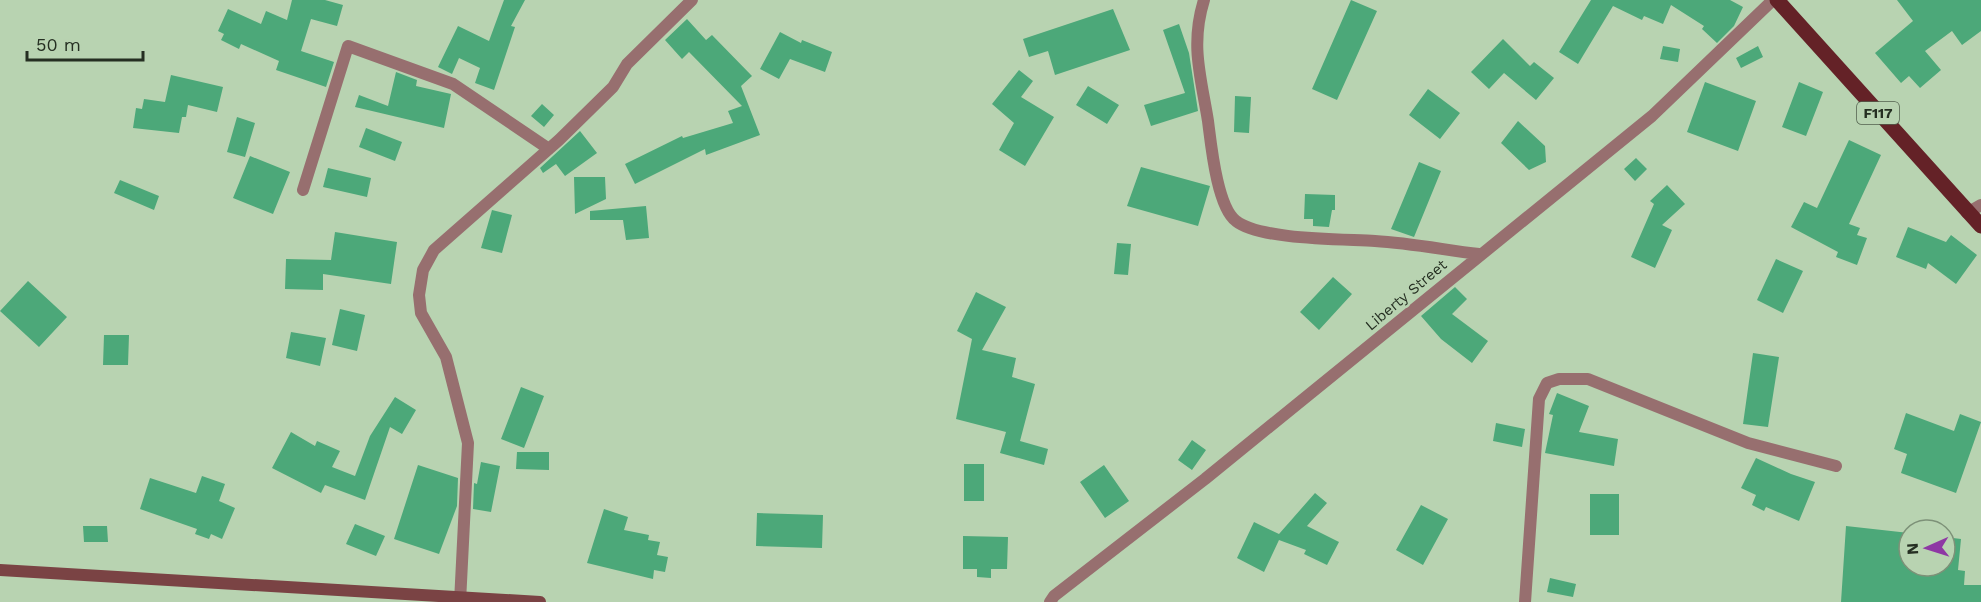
<svg xmlns="http://www.w3.org/2000/svg" width="1981" height="602" font-family="'Work Sans',sans-serif">
<rect width="100%" height="100%" fill="#b8d3b1"/>
<path fill="#4ca879" d="M292,0H325L343,5L337,26L311,19L301,51L334,62L326,87L276,70L279,61L241,44L239,49L221,40L224,34L218,31L228,9L261,24L266,11L287,20Z
M504,0H525L511,26L515,27L494,90L475,83L480,68L459,58L452,74L438,67L458,26L489,41Z
M1351,0L1377,11L1337,100L1312,89Z
M1591,0H1730L1743,7L1734,26L1717,43L1702,29L1704,26L1671,5L1663,24L1644,16L1642,20L1613,6L1578,64L1559,52Z
M1897,0H1981V31L1962,45L1952,31L1925,51L1941,70L1920,88L1909,76L1901,83L1875,53L1913,21Z
M1113,9L1130,50L1055,75L1048,51L1029,57L1023,39Z
M687,19L706,40L712,35L752,76L741,86L760,135L706,155L705,149L635,184L625,164L682,136L683,138L733,123L728,111L742,106L689,52L682,59L665,40Z
M1179,24L1189,53L1198,111L1151,126L1144,105L1185,93L1163,30Z
M780,32L801,43L802,40L832,52L825,72L790,59L779,79L760,69Z
M1503,39L1530,66L1534,62L1554,78L1536,100L1504,73L1489,89L1471,72Z
M1663,46L1680,49L1678,62L1660,59Z
M1758,46L1763,57L1741,68L1736,58Z
M1019,70L1033,81L1021,97L1054,117L1025,166L999,150L1014,123L992,104Z
M396,72L417,80L416,86L451,94L444,128L355,107L359,95L388,106Z
M171,75L223,87L217,112L188,105L186,117H182L179,133L133,128L136,108L142,109L144,99L165,102Z
M1705,82L1756,101L1738,151L1687,132Z
M1799,82L1823,92L1806,136L1782,127Z
M1088,86L1119,105L1107,124L1076,105Z
M1428,89L1460,113L1440,139L1409,115Z
M1235,96L1251,97L1249,133L1234,132Z
M542,104L554,115L544,127L531,116Z
M237,117L255,123L245,157L227,152Z
M1518,121L1545,146L1546,162L1529,170L1501,143Z
M366,128L402,142L395,161L359,147Z
M580,131L597,153L565,176L556,164L543,173L540,168Z
M1849,140L1881,155L1849,224L1860,228L1857,235L1867,238L1857,265L1836,257L1838,252L1791,227L1804,202L1817,208Z
M250,156L290,172L273,214L233,198Z
M1636,158L1647,169L1635,181L1624,169Z
M1419,162L1441,171L1414,237L1391,229Z
M1141,167L1210,186L1198,226L1127,206Z
M328,168L371,178L367,197L323,187Z
M574,177H605L606,199L575,214Z
M120,180L159,196L154,210L114,193Z
M1667,185L1685,204L1662,225L1672,230L1655,268L1631,257L1654,204L1650,201Z
M1305,194L1335,195V210H1332L1329,227L1313,226V219H1304Z
M646,206L649,238L626,240L623,220H590V211Z
M492,210L512,215L502,253L481,248Z
M1908,227L1946,242L1951,235L1977,255L1956,284L1928,263L1926,269L1896,257Z
M335,232L397,242L391,284L323,274V290L285,289L286,259L331,260Z
M1117,243L1131,244L1128,275L1114,274Z
M1776,259L1803,271L1783,313L1757,300Z
M1333,277L1352,294L1319,330L1300,312Z
M28,281L67,317L39,347L0,311Z
M1455,287L1467,299L1452,314L1488,341L1472,363L1441,339L1421,316Z
M976,292L1006,307L982,350L1016,358L1012,377L1035,384L1020,441L1048,449L1044,465L1000,453L1006,432L956,419L972,339L957,331Z
M340,309L365,315L357,351L332,345Z
M291,332L326,338L320,366L286,358Z
M104,335H129L128,365H103Z
M1753,353L1779,357L1768,427L1743,424Z
M521,387L544,396L524,448L501,439Z
M1557,393L1589,406L1579,432L1618,439L1614,466L1545,453L1553,415L1549,414Z
M395,397L416,410L402,434L390,427L365,500L325,485L321,493L272,468L291,432L315,446L317,441L340,451L332,467L355,476L370,436Z
M1906,413L1954,431L1960,414L1981,422L1956,493L1901,473L1907,454L1894,449Z
M1496,423L1525,429L1522,447L1493,441Z
M1192,440L1206,450L1192,470L1178,460Z
M517,452H549V470L516,469Z
M1756,458L1791,474L1815,482L1799,521L1766,507L1764,511L1752,505L1756,495L1741,488Z
M481,462L500,466L491,512L473,509L474,483L477,484Z
M964,464H984V501H964Z
M418,465L458,478L457,506L439,554L394,539Z
M1104,465L1129,501L1105,518L1080,482Z
M202,476L225,484L219,501L235,508L222,539L211,534L209,539L195,534L197,529L140,509L150,478L196,493Z
M1315,493L1327,503L1307,526L1339,542L1327,565L1304,554L1306,550L1279,540L1264,572L1237,558L1254,522L1279,534Z
M1590,494H1619V535H1590Z
M1421,505L1448,519L1423,565L1396,550Z
M604,509L628,517L624,530L649,535L648,540L660,542L657,555L668,557L665,572L654,570L653,579L587,563Z
M757,513L823,515L822,548L756,546Z
M355,524L385,536L376,556L346,544Z
M83,526H107L108,542H84Z
M1846,526L1909,533V566L1945,569V537L1961,539L1958,570L1965,571L1964,585H1981V602H1841Z
M963,536L1008,537L1007,569H991V578L977,577V569H963Z
M1550,578L1576,584L1573,597L1547,592Z"/>
<g fill="none" stroke-linecap="round" stroke-linejoin="round">
<path stroke="#976f6f" stroke-width="12" d="M1204,0C1190,45 1201,77 1208,121C1211,144 1217,207 1236,221C1260,240 1343,239 1375,241C1410,243 1445,250 1479,254
M303,190L348,46L453,84L549,149
M1967,213L1981,205
M460,602L468,443L446,357L421,313L419,295L423,270L434,250L559,140L613,87L627,64L692,0
M1050,602L1054,596L1205,479L1652,116L1773,0
M1525,602L1539,399L1547,383L1559,379H1588L1748,443L1836,466"/>
<path stroke="#7a4344" stroke-width="12" d="M0,570L540,602"/>
<path stroke="#642227" stroke-width="15" d="M1777,0L1981,226"/>
</g>
<g text-anchor="middle" stroke-width="5" stroke-linejoin="round" paint-order="stroke">
<rect fill="#b8d3b1" stroke="#51604d" stroke-width="1.5" x="1857" y="102" width="42" height="22" rx="4.5"/>
<g font-size="14" font-weight="bold" fill="#252f22">
<text x="1878" y="118">F117</text>
</g>
<g font-size="15" fill="#252f22" stroke="#b8d3b1">
<text transform="translate(1406 295) rotate(-40)" y="5">Liberty Street</text>
</g>
</g>
<g transform="translate(1927 548) rotate(267)"><circle r="28" fill="#b8d3b1" stroke="#7d9178" stroke-width="1.5"/>
<path d="M0-4.5L10 22L0 15L-10 22Z" fill="#8e38a4"/>
<text y="-9" font-size="16" font-weight="bold" text-anchor="middle" fill="#252f22">N</text>
</g>
<path d="M27 51v9h116v-9" fill="none" stroke="#252f22" stroke-width="3"/>
<text x="36" y="51" font-size="18" fill="#252f22" stroke="#b8d3b1" stroke-width="4.5" paint-order="stroke">50 m</text>
</svg>
